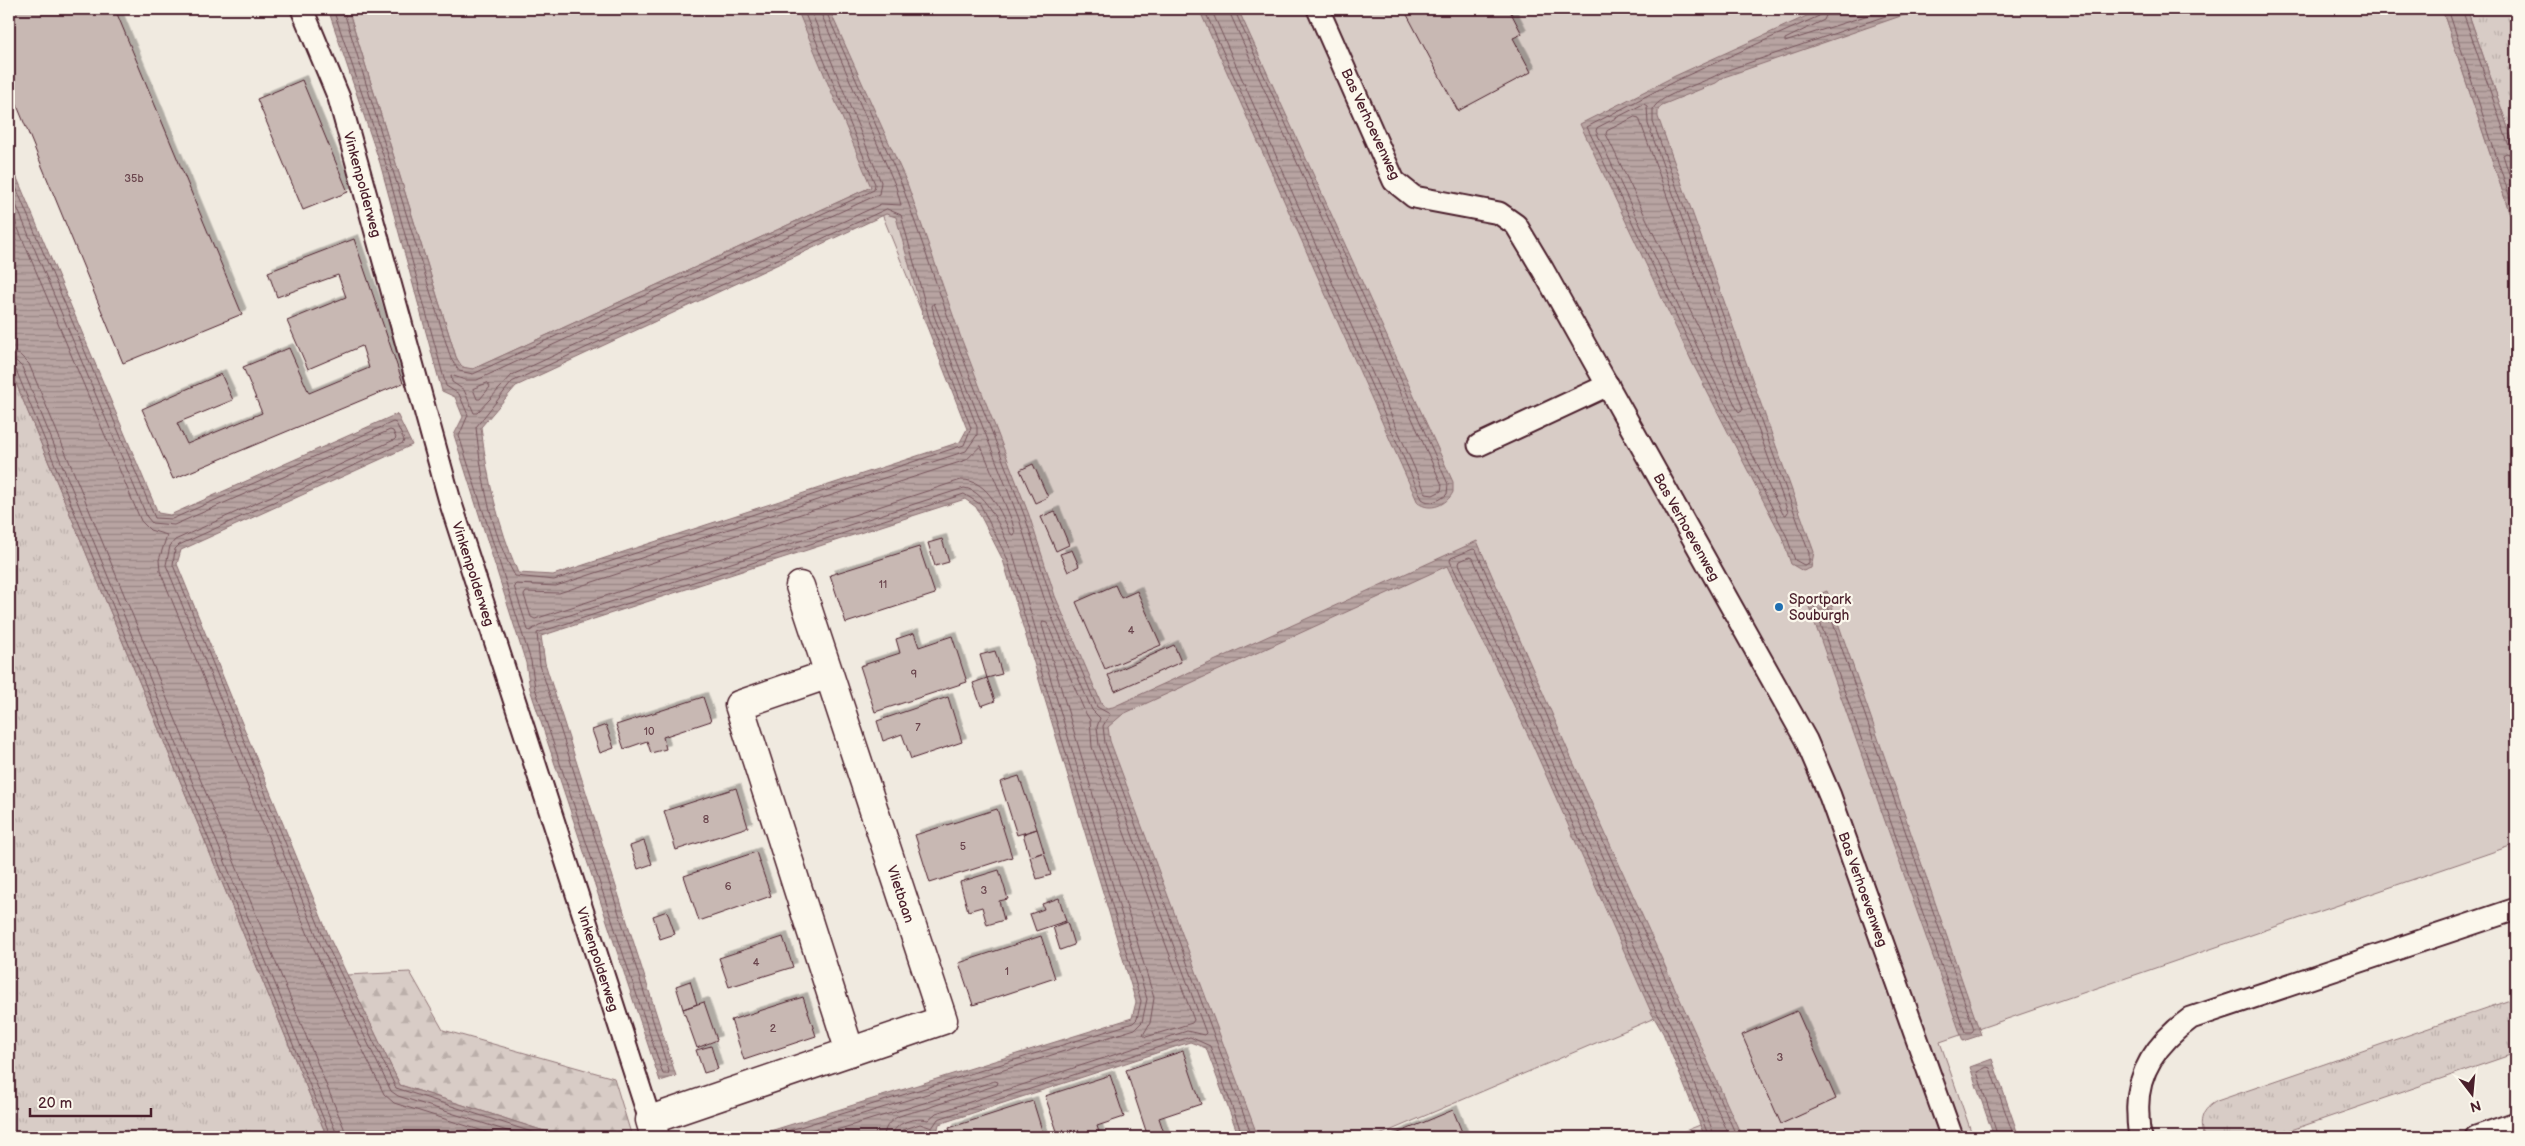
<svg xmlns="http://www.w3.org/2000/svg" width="2525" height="1146" font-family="'Balsamiq Sans',sans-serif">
<defs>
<pattern id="grass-tufts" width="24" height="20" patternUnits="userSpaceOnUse" patternTransform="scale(1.25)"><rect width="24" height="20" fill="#d8ccc6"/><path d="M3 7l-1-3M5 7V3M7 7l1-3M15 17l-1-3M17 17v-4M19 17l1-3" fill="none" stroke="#bbafaa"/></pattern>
<pattern id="forest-firs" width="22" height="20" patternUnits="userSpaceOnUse" patternTransform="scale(1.25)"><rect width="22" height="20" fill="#d8ccc6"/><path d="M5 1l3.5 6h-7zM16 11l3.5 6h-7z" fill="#bbafaa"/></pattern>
<pattern id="water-rules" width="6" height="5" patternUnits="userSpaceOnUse" patternTransform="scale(1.25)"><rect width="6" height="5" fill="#b8a4a2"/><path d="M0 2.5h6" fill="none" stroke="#988584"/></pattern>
<filter id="shadow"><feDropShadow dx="4.5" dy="-4.5" stdDeviation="0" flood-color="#0004"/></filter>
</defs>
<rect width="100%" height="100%" fill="#f0eae0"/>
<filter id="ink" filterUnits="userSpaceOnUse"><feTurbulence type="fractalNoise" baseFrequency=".02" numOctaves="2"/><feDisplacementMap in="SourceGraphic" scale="10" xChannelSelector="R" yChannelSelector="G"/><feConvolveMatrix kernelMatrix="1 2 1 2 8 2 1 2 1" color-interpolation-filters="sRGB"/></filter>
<g filter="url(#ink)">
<path fill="url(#grass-tufts)" stroke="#917678" d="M2467,9H2516V151Z
M9,366L327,1137H9Z
M2516,998V1053L2271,1137H2204C2198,1121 2202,1109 2217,1101Z
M1700,1125L1705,1137H1670Z"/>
<path fill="url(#forest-firs)" stroke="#917678" d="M410,972L443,1030L614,1078L632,1137H563L400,1085L347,975Z"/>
<path fill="#d8ccc6" stroke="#917678" d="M348,9H2442L2516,232V844L1940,1042L1973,1137H1727L1671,1011L1375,1137H1256L871,187L473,369C464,369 460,366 456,357Z"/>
<path fill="url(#water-rules)" stroke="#8c6f72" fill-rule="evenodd" d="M328,9H348L456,357L462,367L473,369L871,187L797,9H829L907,183L961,338L1029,515L1055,596L1102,705L1107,708L1113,707L1477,541L1569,753L1742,1137H1705L1663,1033L1652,1014L1530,739L1447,566L1123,714L1108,727L1110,741L1258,1137H1239L1206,1048L1190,1042L939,1124L938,1129L940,1137H928L926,1132L921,1129L896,1137H751L1132,1018L1136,1002L1003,560L976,507L965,499L541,636L545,663L676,1076L660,1081L530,689L526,663L454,435L463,417L455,397L442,391L380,163ZM886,214L896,217L924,319L967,429L960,442L553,575L518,573C498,524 487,479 481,427L516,386Z
M1199,9H1238L1453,482V492C1447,505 1430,512 1418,503Z
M1822,9H1921L1724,77L1716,83L1662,105L1658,110V117L1814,552L1811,568L1803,571L1791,564L1782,537L1693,364L1580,124L1675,76Z
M2442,9H2467L2516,151V232Z
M9,159L158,513L170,515L397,414L412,445L181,550L177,564L330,939L400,1085L563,1137H327L9,366Z
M1827,591L1981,1035L1963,1041L1808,604L1815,596Z
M1992,1059L2019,1137H1994L1970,1067Z"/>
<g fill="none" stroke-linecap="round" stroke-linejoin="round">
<path stroke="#76545b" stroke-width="1" d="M333,9L385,161L446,386L459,394L468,415L459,436L531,661L535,688L663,1074H668L669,1071L540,665L537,633L964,494L980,504L1007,558L1141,1001L1137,1019L1133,1023L768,1137
M343,9L451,359L459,371L473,374L874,190L875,184L803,9
M810,9L881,182L879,194L477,380H465L451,375L452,382L464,390L474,413H477L512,375L881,204L901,205L896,187L819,9
M825,9L902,185L956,340L1025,517L1051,598L1097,707L1110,714L1103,726L1105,743L1252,1137
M1204,9L1422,499C1429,505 1440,501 1447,494L1448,484L1234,9
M1211,9L1426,494L1433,495L1441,491L1442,485L1228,9
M1823,9L1819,16L1677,80L1587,127L1698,361L1786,535L1795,560L1804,565L1809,563V553L1653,122V109C1660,94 1706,83 1722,72L1906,9
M1829,9L1824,20L1785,39V42L1887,9
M2448,9L2516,216
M2462,9L2509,146L2516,150
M1644,104L1647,106L1648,124L1788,512L1786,515L1783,514L1703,359L1596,131L1597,128Z
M1635,117L1639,118L1743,409L1741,412L1738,411L1606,134L1607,131Z
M2516,156L2506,153L2503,155L2516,196
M9,171L155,518L172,519L393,422L396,423L404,440L403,443L179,545L175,549L173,565L325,941L396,1088L547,1137
M9,188L147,517L152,523L174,525L390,430L393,431L396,438L394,440L175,540L170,546L166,565L320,944L391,1091L398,1096L526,1137
M9,207L141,521L150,530L167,535L159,560L160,571L313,947L384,1094L394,1103L502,1137
M887,209L901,215L929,318L971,428L964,445L554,580L515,576C491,533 481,476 476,427L512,382Z
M9,352L20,355L29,364L344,1128L345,1137
M9,360L16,361L22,367L338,1137
M9,366L16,370L331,1137
M488,383L490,387L480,399H477L473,389Z
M981,446L1012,521L1015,533L1014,535L1011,534C1001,514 989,479 961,480L535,619L531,617L524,595L526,592L559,593L966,460Z
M1822,599L1825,600L1974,1029L1972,1032H1965L1814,605Z
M1043,622L1047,623L1085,712L1090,720L1092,747L1194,1020L1192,1023L1146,1037L1143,1035L1150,1023L1154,998L1042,625Z
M789,1137L1135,1029L1142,1022L1147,999L1013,554C1003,535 987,490 964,488L539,625L530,631L528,630L514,586L516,584L556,586L966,451L977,435V427L934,316L932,306L934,303L1019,519L1045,601L1092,710L1100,718L1097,727L1099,745L1206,1033L1204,1035L1187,1031L936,1113L928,1120C916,1117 893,1122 892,1137
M814,1137L995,1081L998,1082L997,1085L933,1106C917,1114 885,1111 884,1137
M898,1137L902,1130L920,1124L932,1128L938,1119L1190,1037L1210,1046L1243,1137
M1709,1137L1667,1031L1656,1011L1534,737L1450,561L1451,558L1473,549L1476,550L1564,755L1737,1137
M1715,1137L1673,1029L1662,1008L1540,734L1459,564L1460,561L1469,557L1473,558L1558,757L1730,1137
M1998,1137L1977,1072L1987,1067L1990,1068L2014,1137"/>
</g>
<path fill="#c8b8b3" stroke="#4a1f2b" filter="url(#shadow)" d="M9,9H115L242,314L123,363L9,86Z
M1404,9H1509L1522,34L1513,38L1531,72L1458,111Z
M302,80L348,192L303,210L257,99Z
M354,239L403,383L173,479L142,409L221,374L233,400L177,423L187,444L262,413L243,367L289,348L309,393L369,368L362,346L308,369L287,321L346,297L338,275L277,297L268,272Z
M1033,464L1048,497L1035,503L1020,470Z
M1055,511L1069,545L1056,551L1041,517Z
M942,539L949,562L935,566L928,543Z
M919,547L935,594L846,623L830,575Z
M1072,550L1079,566L1068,572L1060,554Z
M1115,585L1121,598L1137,591L1161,645L1105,669L1076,602Z
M914,633L919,647L952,636L967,682L875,712L860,666L900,653L896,639Z
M1174,645L1181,662L1115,691L1108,675Z
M995,651L1002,674L987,678L980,655Z
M987,678L995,701L981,706L973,683Z
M703,697L711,721L663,737L666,749L651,753L647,741L624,749L616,725Z
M948,697L962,742L911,759L902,734L883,741L877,721Z
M606,725L614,748L600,753L592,730Z
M1019,776L1037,829L1017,835L1000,782Z
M736,788L748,827L676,850L664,811Z
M997,809L1012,857L930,883L915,835Z
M1037,829L1044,852L1030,857L1023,834Z
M644,841L652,864L638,869L630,846Z
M756,852L771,896L699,921L684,876Z
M1044,852L1051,875L1037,879L1030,857Z
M999,870L1008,899L999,901L1004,920L987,925L982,907L968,911L960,882Z
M1059,898L1066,921L1036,931L1030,914L1044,909L1042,904Z
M667,911L675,934L660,939L653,916Z
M1067,922L1074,945L1060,950L1053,927Z
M1041,936L1055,978L973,1005L959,963Z
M783,937L793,967L729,987L719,958Z
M690,981L697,1004L683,1009L676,986Z
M803,997L816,1036L744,1060L731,1020Z
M704,1002L717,1040L697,1048L683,1009Z
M1797,1011L1836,1099L1781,1124L1742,1035Z
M711,1046L718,1069L704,1073L696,1050Z
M1183,1051L1201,1104L1159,1118L1165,1136L1148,1137L1126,1070Z
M1110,1075L1124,1117L1097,1126L1100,1135L1093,1137H1059L1045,1096Z
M1033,1101L1044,1137H952L949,1128Z
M1453,1110L1464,1137H1389Z"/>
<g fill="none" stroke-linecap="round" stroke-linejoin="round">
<defs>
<g id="service">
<path id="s1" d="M302,9L339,98L450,501L650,1120"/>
<path id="s2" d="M1318,9L1394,181L1414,197L1499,213L1516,225L1543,270L1806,740L1830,796L1952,1137"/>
<path d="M1479,445L1608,385"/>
<path d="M2141,1137C2138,1130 2138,1122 2138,1114C2135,1072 2158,1042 2191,1018L2516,909"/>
<path d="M2476,1137L2516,1123"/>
</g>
<path id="minor" d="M829,674L739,705L850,1052
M655,1137L650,1120L943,1020L800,586"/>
</defs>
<use href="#service" stroke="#4a1f2b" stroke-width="25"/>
<use href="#minor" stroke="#4a1f2b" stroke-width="31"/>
<use href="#service" stroke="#fbf7ec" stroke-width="21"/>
<use href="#minor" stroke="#fbf7ec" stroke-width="28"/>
</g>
</g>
<circle fill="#1f6fb2" stroke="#fbf7ec" stroke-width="2" cx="1779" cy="607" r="5"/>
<g text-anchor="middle" stroke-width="4.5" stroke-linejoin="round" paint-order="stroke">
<g font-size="11" fill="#6a454d">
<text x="134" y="182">35b</text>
<text x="883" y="588">11</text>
<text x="1131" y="634">4</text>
<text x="914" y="678">9</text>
<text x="918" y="731">7</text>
<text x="649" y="735">10</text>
<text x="706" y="823">8</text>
<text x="963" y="850">5</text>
<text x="728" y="890">6</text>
<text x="984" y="894">3</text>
<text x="756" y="966">4</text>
<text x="1007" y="975">1</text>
<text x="773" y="1032">2</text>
<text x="1780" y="1061">3</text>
</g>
<g font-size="14" fill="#4a1f2b" stroke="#fbf7ec">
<text transform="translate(1371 124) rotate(65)" y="5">Bas Verhoevenweg</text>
<text dy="5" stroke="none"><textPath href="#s1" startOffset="186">Vinkenpolderweg</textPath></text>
<text dy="5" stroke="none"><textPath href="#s2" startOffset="668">Bas Verhoevenweg</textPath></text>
<text dy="5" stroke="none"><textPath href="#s1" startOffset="591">Vinkenpolderweg</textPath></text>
<text dy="5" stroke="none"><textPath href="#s2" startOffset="1072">Bas Verhoevenweg</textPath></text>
<text transform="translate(901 894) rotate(72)" y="5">Vlietbaan</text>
<text dy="5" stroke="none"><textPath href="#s1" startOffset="996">Vinkenpolderweg</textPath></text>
</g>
<g font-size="14" fill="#4a1f2b" stroke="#fbf7ec" text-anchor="start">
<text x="1789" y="604">Sportpark<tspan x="1789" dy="16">Souburgh</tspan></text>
</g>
</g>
<rect width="2525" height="1146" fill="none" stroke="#fbf7ec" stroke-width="30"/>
<rect x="15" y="15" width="2495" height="1116" fill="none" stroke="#4a1f2b" stroke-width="2" filter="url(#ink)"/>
<g transform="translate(2472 1094) rotate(164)" stroke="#fbf7ec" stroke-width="4" paint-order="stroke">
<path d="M0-4L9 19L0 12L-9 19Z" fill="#4a1f2b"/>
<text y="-8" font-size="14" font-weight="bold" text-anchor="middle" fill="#4a1f2b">N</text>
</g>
<path d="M30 1108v8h121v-8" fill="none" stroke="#4a1f2b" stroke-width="2.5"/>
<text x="38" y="1108" font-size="15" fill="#4a1f2b" stroke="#fbf7ec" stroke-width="4" paint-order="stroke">20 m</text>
</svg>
